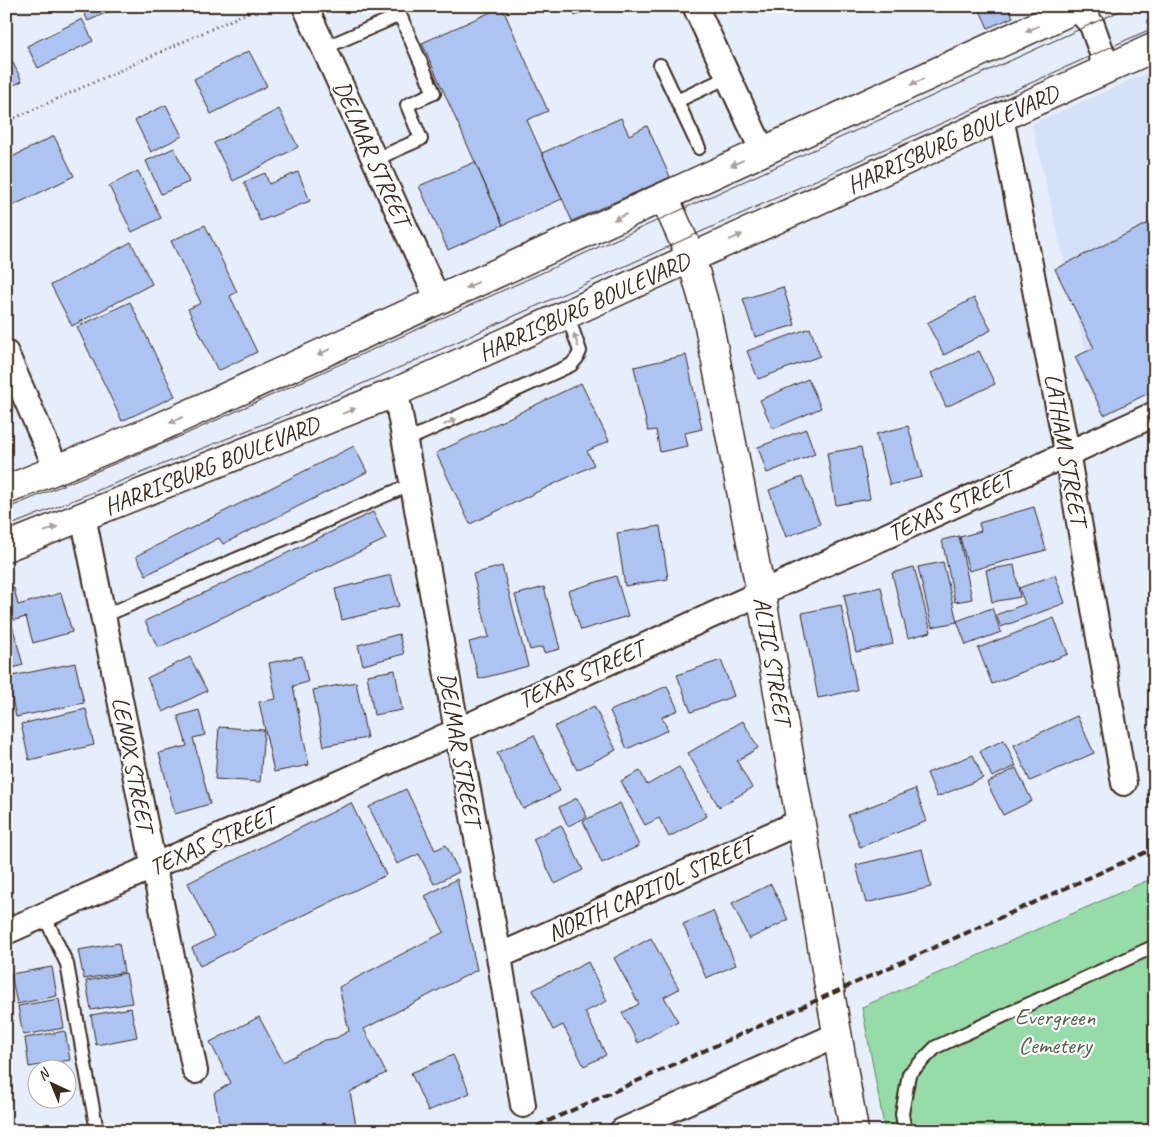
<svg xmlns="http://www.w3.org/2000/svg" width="1161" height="1137" font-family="Caveat,sans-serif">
<rect width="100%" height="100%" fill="#e6edfb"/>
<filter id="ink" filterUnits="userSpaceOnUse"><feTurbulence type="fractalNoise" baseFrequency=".02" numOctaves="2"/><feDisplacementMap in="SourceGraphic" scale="10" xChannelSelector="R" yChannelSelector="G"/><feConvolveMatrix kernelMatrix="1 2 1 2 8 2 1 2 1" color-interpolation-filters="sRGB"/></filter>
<g filter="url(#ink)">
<path fill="#d5e1f8" d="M1145,74L1155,75V384L1099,409L1032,124Z"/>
<path fill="#96dca9" stroke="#688364" d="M1155,877V1131H885L862,1007Z"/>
<path fill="#adc4f2" stroke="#3b2a1e" d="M81,6H110L112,10L88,21Z
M571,6H596L575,16Z
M978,6H1008L1013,17L988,28Z
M502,7L548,111L527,120L562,199L503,225L422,43Z
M82,19L93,41L38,68L27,46Z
M249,51L267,86L211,114L194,79Z
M11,59L22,81L6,89V62Z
M166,105L182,136L151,152L135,120Z
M279,109L298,147L233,181L214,143Z
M621,118L629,135L647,126L670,177L572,221L542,153Z
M54,136L74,176L6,209V160Z
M174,148L189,182L161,194L146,161Z
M475,162L503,225L448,250L419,186Z
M138,171L161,218L132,232L109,186Z
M298,172L310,201L260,221L244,182L265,173L269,184Z
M1155,220V390L1104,415L1075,357L1094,348L1055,269Z
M205,225L237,292L230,296L257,352L218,371L188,309L201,303L171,241Z
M131,242L152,284L72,326L51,285Z
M783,287L795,325L755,337L743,299Z
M974,298L991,330L944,355L927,323Z
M130,302L175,396L122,421L77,327Z
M810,328L820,356L758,379L747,351Z
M979,351L995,384L946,407L931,373Z
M686,355L702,429L685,433L688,446L660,452L656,430L648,431L634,367Z
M808,379L821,408L773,429L760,400Z
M581,383L609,441L587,451L594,465L470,524L436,453Z
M908,426L922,477L890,485L876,434Z
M806,429L815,454L767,473L758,447Z
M354,446L367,472L223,544L219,538L146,575L136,556Z
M861,447L870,499L836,505L827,453Z
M802,477L820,524L786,537L769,490Z
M1034,507L1046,550L969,571L960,537L981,531L979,523Z
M373,512L386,539L158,648L145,621Z
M660,526L668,579L625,586L617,533Z
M959,536L972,599L955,602L942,540Z
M943,562L957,622L932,627L918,567Z
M1014,565L1020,597L992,602L986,570Z
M502,566L528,666L479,679L469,642L489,637L473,574Z
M914,567L931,632L908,638L892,573Z
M391,575L399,606L342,620L335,589Z
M1055,575L1065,603L1001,627L996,615L1025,604L1019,588Z
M616,576L628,616L581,630L568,591Z
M544,587L560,649L544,653L542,647L530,650L515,595Z
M881,587L893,644L856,652L844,595Z
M14,588L18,605L61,593L72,632L33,643L26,617L11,621L23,665L6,670V590Z
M841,605L857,690L818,698L802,613Z
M992,608L1001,632L966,645L957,621Z
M1054,618L1068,654L992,684L978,648Z
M399,634L404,654L363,665L358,645Z
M302,656L308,682L293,686L309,765L274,772L259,702L276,699L269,663Z
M190,657L207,691L163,712L147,678Z
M721,660L734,696L691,712L677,675Z
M75,663L84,703L16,717L7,677Z
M395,670L402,710L374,715L367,675Z
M356,682L367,738L324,746L313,690Z
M667,686L678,710L662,717L668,730L627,749L610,711Z
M594,706L616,750L577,770L554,727Z
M86,709L94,745L29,760L21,724Z
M199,710L205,735L193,738L210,804L175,814L159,753L187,746L178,716Z
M1077,716L1094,753L1030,781L1014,745Z
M743,721L758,748L737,761L752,788L719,807L688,753Z
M219,727L264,730L260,782L215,779Z
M534,735L560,791L523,809L497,753Z
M1004,740L1016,766L992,777L980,751Z
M973,755L983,778L937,797L927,773Z
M679,767L707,816L669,837L659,818L645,825L621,781L640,771L647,785Z
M1016,768L1032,801L1003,815L987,783Z
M406,789L435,850L446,845L459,872L434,884L419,854L397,864L369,807Z
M915,789L927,821L860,847L848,815Z
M577,798L587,817L568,826L559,807Z
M351,803L386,875L200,966L192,948L214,937L188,883Z
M620,803L639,846L602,863L583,821Z
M561,825L583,870L555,884L533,839Z
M922,849L931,887L866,903L856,865Z
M457,879L477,970L364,1029L386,1073L350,1092L357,1131H221L214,1093L231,1083L210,1042L259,1017L283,1062L325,1040L336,1038L349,1031L339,987L444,932L425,896Z
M771,884L788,920L749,939L732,903Z
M713,911L736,965L706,978L683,924Z
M651,938L679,989L664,997L678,1021L638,1043L622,1013L639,1004L614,958Z
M119,943L124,972L84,979L78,950Z
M588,962L607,1001L585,1012L606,1055L584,1066L563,1025L553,1030L533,990Z
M52,967L57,996L17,1004L11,974Z
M126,973L132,1003L91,1010L86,981Z
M59,999L64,1028L23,1035L18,1006Z
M131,1008L137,1037L96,1045L91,1015Z
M65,1031L70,1060L29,1067L25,1038Z
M453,1055L470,1093L428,1111L411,1073Z
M799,1123L802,1131H782Z"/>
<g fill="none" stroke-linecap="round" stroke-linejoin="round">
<defs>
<path id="lane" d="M324,48L400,15L434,93L407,105L421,139L374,160
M660,65L699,148
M677,101L728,77
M405,441L571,365L577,358L580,351L567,314
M104,616L412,484
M44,915L67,964L97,1131
M905,1131L902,1114L909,1074L936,1047L1155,946"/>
<path id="street" d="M305,6L438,300
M695,6L763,152
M1075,6L1092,25L1102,53L1103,71
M1001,117L1067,452L1124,783
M6,353L57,470
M396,392L457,731L499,956L523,1105
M83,516L195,1071
M6,932L457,731L1155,414
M499,956L800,822
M622,1131L837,1035"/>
<g id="secondary">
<path id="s1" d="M664,197L691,257L706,310L761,593L854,1131"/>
<path d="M6,490L156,429L1081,6"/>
<path id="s2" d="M6,547L396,392L1155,47"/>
</g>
</defs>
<use href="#lane" stroke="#3b2a1e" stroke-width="16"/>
<use href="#street" stroke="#3b2a1e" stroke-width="28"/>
<use href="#secondary" stroke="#3b2a1e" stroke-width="31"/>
<path stroke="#3b2a1e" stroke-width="3" stroke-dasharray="1 4" stroke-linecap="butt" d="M6,122L262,6"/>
<use href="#lane" stroke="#fff" stroke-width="12"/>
<use href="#street" stroke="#fff" stroke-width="24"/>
<use href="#secondary" stroke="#fff" stroke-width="28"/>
<path stroke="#3b2a1e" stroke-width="1" d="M6,509L186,434L1131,6
M6,527L341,393L428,355L1155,27"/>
<path stroke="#3b2a1e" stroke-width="4" stroke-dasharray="8 4" stroke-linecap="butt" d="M526,1131L1155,848"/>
</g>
<defs><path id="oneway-solid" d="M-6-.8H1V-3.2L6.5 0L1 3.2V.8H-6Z" transform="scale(1.25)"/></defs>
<g fill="#a79f9a">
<use href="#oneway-solid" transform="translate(1032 29) rotate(155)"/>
<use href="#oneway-solid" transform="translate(917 82) rotate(155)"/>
<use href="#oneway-solid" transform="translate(737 163) rotate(156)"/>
<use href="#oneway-solid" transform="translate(620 217) rotate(155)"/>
<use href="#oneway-solid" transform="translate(736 237) rotate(-24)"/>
<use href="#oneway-solid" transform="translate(472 285) rotate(155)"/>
<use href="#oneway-solid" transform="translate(576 340) rotate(-109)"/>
<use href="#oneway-solid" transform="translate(324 352) rotate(155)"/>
<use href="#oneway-solid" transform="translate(349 411) rotate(-22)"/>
<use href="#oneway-solid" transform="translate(176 420) rotate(155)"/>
<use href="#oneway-solid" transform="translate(450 422) rotate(-25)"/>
<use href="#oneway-solid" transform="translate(51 529) rotate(-22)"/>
</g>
</g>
<g text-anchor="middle" stroke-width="4.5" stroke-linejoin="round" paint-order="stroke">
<g font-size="24" fill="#3b2a1e" stroke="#fff">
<text dy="8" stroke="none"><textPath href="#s2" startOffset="1031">HARRISBURG BOULEVARD</textPath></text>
<text transform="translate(372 153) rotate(66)" y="8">DELMAR STREET</text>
<text dy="8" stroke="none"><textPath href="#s2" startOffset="626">HARRISBURG BOULEVARD</textPath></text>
<text transform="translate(1066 449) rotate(80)" y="8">LATHAM STREET</text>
<text dy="8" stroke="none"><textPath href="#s2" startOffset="221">HARRISBURG BOULEVARD</textPath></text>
<text transform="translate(950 506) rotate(-25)" y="8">TEXAS STREET</text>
<text dy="8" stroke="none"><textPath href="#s1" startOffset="478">ALTIC STREET</textPath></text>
<text transform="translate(581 674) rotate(-24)" y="8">TEXAS STREET</text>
<text transform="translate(460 749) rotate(80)" y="8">DELMAR STREET</text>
<text transform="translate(133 764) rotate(79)" y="8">LENOX STREET</text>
<text transform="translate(212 841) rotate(-24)" y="8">TEXAS STREET</text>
<text transform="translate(650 889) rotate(-24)" y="8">NORTH CAPITOL STREET</text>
</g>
<g font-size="24" fill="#565f48" stroke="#fff">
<text x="1055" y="1025">Evergreen<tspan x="1055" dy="28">Cemetery</tspan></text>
</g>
</g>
<rect width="1161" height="1137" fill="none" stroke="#fff" stroke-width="25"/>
<rect x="12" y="12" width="1136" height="1112" fill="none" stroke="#3b2a1e" stroke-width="2" filter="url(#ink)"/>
<g transform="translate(52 1084) rotate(316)"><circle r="24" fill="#ffffff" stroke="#b1aaa5"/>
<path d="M0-4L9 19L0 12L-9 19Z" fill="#3b2a1e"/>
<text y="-8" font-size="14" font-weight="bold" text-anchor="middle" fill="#3b2a1e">N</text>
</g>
</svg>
